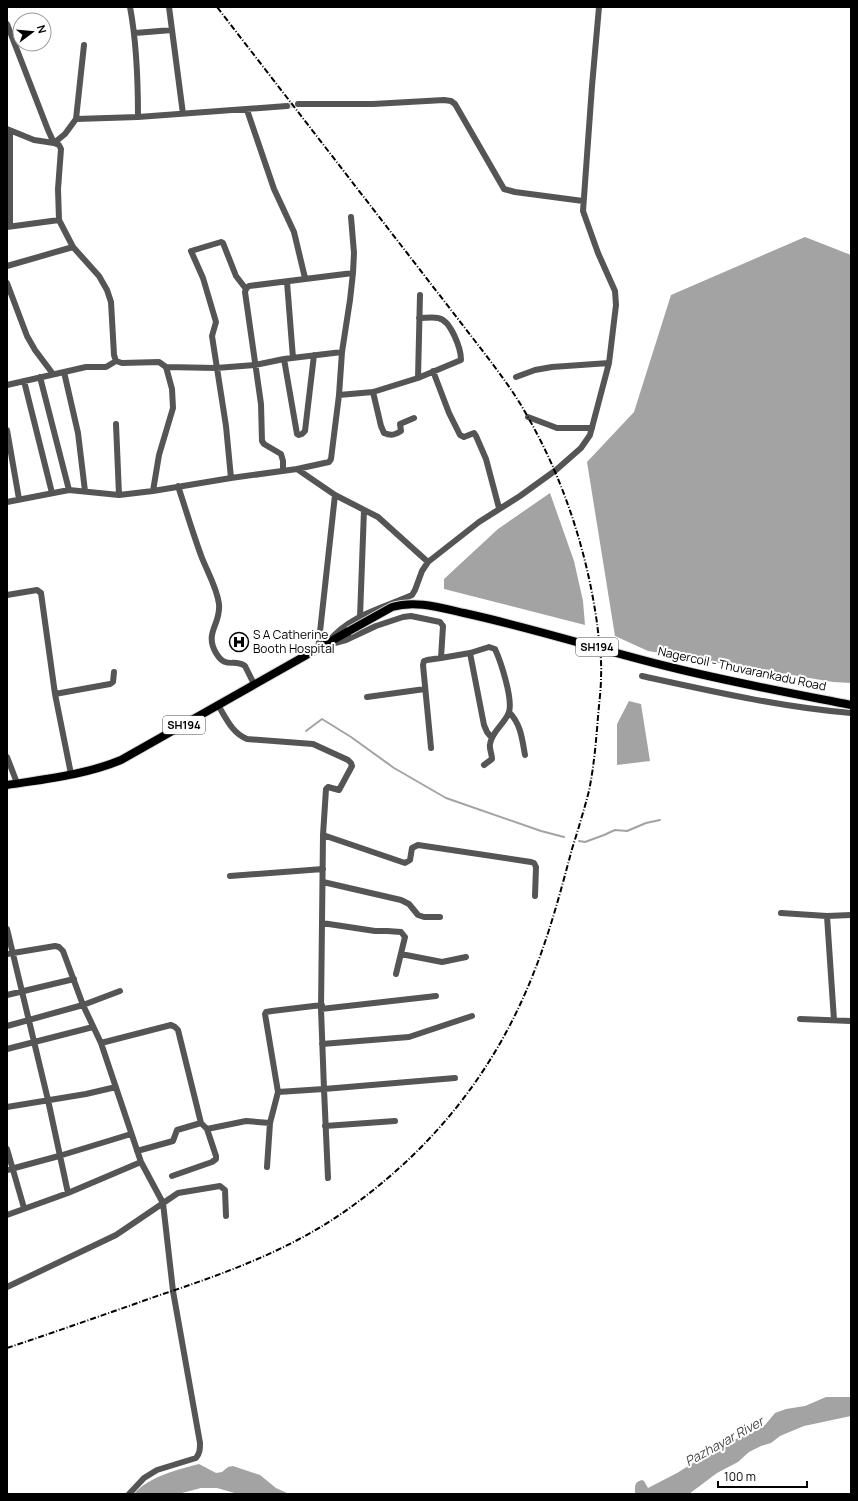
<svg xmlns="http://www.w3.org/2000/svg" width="858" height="1501" font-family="Manrope,sans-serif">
<rect width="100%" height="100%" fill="#fff"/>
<path fill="#a3a3a3" d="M805,237L851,255V683L833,682L648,651L615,636L587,462L634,412L671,295Z
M550,493L574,561L583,601L585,625L444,589V579L498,529Z
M629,701L641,704L650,761L617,765V724Z
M826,1397H851V1416L804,1426L780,1436L771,1443L761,1446L749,1452L738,1462L717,1473L689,1494H635C635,1486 634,1482 642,1480L644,1481L648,1488L677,1473L693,1463L706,1457L741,1436L752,1433L765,1425L775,1413L786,1409L805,1406Z
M199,1464L216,1473L222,1472L228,1467L233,1466L260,1475L276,1488L289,1494H238L217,1488H201L182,1493L134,1494C148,1477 179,1469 199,1464Z"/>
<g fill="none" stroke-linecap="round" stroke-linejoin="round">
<path stroke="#a3a3a3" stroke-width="2" d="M306,731L322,719L351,737L394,768L446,798L541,831L564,837
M579,841L585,842L604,835L615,830L627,831L646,823L660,820"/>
<path stroke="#d9d9d9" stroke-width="6" stroke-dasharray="6 3" stroke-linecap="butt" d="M287,106L298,104"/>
<defs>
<path id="major" d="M7,785C45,779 85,775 121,760L349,631"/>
</defs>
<use href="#major" stroke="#dbdbdb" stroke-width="10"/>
<path stroke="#555" stroke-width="6" d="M130,7C137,44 138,80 138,117
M169,7L183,114
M7,24L48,130L54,143L59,145L61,149L58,189L59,220L73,247L99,276L107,290L111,302L114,355L116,361L122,363L159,362L166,367L172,389L173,408L159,455L153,491
M135,33L172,30
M298,104H373L444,100L451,101L455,104L504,189L515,192L583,201
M247,110L274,189L294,232L305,278
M76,119L84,45
M7,129L34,140L54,143L65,134L76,119L138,117L287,106
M10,131V226
M7,227L59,220
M7,266L73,247
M287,282L293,358
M7,283L27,336L35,350L53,374
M284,359L297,434L299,435L302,434L305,431L314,355
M166,367L216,368L255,365L284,359L342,352
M433,371L449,413L460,435L464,437L474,433L476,436L486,459L499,508
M64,372L78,433L85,491
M40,377L69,490
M516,377L535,370L552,367L609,363
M418,378L420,295
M24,381L52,493
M7,385L86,367H106L116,361
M373,392L381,426L384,433C391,436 395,435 401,431L400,424L414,418
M339,395L373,392L418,378L461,360C461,349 451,320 438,318C433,317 425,318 419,318
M528,417L557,428H592
M116,424L119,495
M7,430L19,499
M297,469L329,462L331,459L339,395L342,352L350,300L353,273L354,253L351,217
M283,470V461L281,454L264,444L262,441L261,404L245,292L246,289L249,286L353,273
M231,478L226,426L212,336L216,322L203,278L191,251L221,242L223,243L236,276L246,289
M178,486C186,510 193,534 202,558C208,573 217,588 219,604C221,625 204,632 216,653C226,670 234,658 245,666L254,684
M7,502L69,490L119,495L153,491L231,478L297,469L335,495L378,517L428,562
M7,595L37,590L41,593L55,694
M360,617L364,510
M329,641C350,615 383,608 412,595L415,590L422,571L428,562L479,522L520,496L556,470L581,448L590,435L609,363L616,305L615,291L598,253L583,211L592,86L599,7
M331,644L346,640L376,626L403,617L411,616L440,622L443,626L441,658L470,653L484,725L487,732L492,738
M318,650L335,495
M470,653L489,647L495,649C501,662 513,699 509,712C505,724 492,731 490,744C489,749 492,754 492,759L484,765
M642,676C711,691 780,707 851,713
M367,697L425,689
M218,705C226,718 232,733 247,739L313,744L348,760L351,763L352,766L339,790L328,787L326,789L323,835L321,1009L324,1089L278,1092
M509,712C521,724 522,739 525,755
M431,748L423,665L424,661L427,660L441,658
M7,757L17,783
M71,774L55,694L110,684L113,682L114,672
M323,835L405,863L410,860L412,848L418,845L531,862L534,863L536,867L535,896
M230,876L323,869
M323,882L401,900L409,904L418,915L424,917H440
M781,913L827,916L851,915
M827,916L834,1020
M322,923L375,931H387L401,932L405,937L396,974
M7,929L48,1100L68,1193
M7,954L55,946L59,947L63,951L83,1005L101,1043L141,1162L68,1193L7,1215
M401,954L442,962L466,957
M7,995L74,979
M321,1009L436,996
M800,1019L851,1021
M7,1026L83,1005L120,991
M101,1043L171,1025L175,1027L178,1030L201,1123
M322,1044L409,1037L472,1016
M7,1049L93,1027
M7,1107L86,1094L116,1087
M325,1126L395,1121
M7,1149L24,1208
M137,1151L173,1141L177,1130L201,1123L207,1129L246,1121L270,1123L278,1092L265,1014L266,1012L272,1011L322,1005
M267,1167L270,1123
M7,1170L59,1156L131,1134
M172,1176L212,1162L216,1159V1156L207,1129
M328,1178L324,1089L455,1078
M7,1287L116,1235L178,1193L220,1186L225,1190L226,1216
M129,1494L144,1478L157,1470L196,1458C200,1453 200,1449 200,1443L173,1291L163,1203L141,1162"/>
<use href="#major" stroke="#000" stroke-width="8"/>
<path stroke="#000" stroke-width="2" stroke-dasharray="6 2 1 2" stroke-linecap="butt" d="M7,1348C58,1331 109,1313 160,1295C229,1272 296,1248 355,1204C437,1144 497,1067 534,972C550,932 561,890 572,849C578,830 584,810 589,791C594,766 596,742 598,717C599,704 601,690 601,677C602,659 599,640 597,623C587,552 564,481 529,419C514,391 494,366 475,341L217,7"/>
<defs>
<path id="major-bridge" d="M349,631L392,607C416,600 441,608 464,613C533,628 601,650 670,667C730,682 790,693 851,705"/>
</defs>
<use href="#major-bridge" stroke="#dbdbdb" stroke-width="10" stroke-linecap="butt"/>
<use href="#major-bridge" stroke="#000" stroke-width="8"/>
</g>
<defs>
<symbol id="hospital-ring" viewBox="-11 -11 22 22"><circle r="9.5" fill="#fff" stroke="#000" stroke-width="1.5"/><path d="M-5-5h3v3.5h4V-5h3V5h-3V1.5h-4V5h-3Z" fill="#000"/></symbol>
</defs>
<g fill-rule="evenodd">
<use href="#hospital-ring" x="228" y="631" width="22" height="22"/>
</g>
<g text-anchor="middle" stroke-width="4" stroke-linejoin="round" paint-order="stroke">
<g fill="#fff" stroke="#4c4c4c" stroke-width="1">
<rect x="576" y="638" width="42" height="18" rx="3"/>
<rect x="163" y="716" width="42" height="18" rx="3"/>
</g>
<g font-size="11" font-weight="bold" fill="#000">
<text x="597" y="651">SH194</text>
<text x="184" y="729">SH194</text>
</g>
<g font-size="12" fill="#000" stroke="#fff" text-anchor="start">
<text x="253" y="639">S A Catherine<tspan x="253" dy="14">Booth Hospital</tspan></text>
</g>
<g font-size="12" fill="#000" stroke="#fff">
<text transform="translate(742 669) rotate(12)" y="4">Nagercoil - Thuvarankadu Road</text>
</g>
<g font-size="13" font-style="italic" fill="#444" stroke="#fff">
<text transform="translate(724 1441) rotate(-29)" y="5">Pazhayar River</text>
</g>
</g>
<rect width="858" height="1501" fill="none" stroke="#000000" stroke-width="16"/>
<g transform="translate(32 32) rotate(74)"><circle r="19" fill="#ffffff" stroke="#999999"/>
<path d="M0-3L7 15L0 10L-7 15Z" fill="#000000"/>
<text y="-6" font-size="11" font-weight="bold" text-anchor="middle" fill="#000000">N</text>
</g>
<path d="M718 1481v6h89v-6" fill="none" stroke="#000000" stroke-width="2"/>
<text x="724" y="1481" font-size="12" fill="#000000" stroke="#ffffff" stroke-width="3" paint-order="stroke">100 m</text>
</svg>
